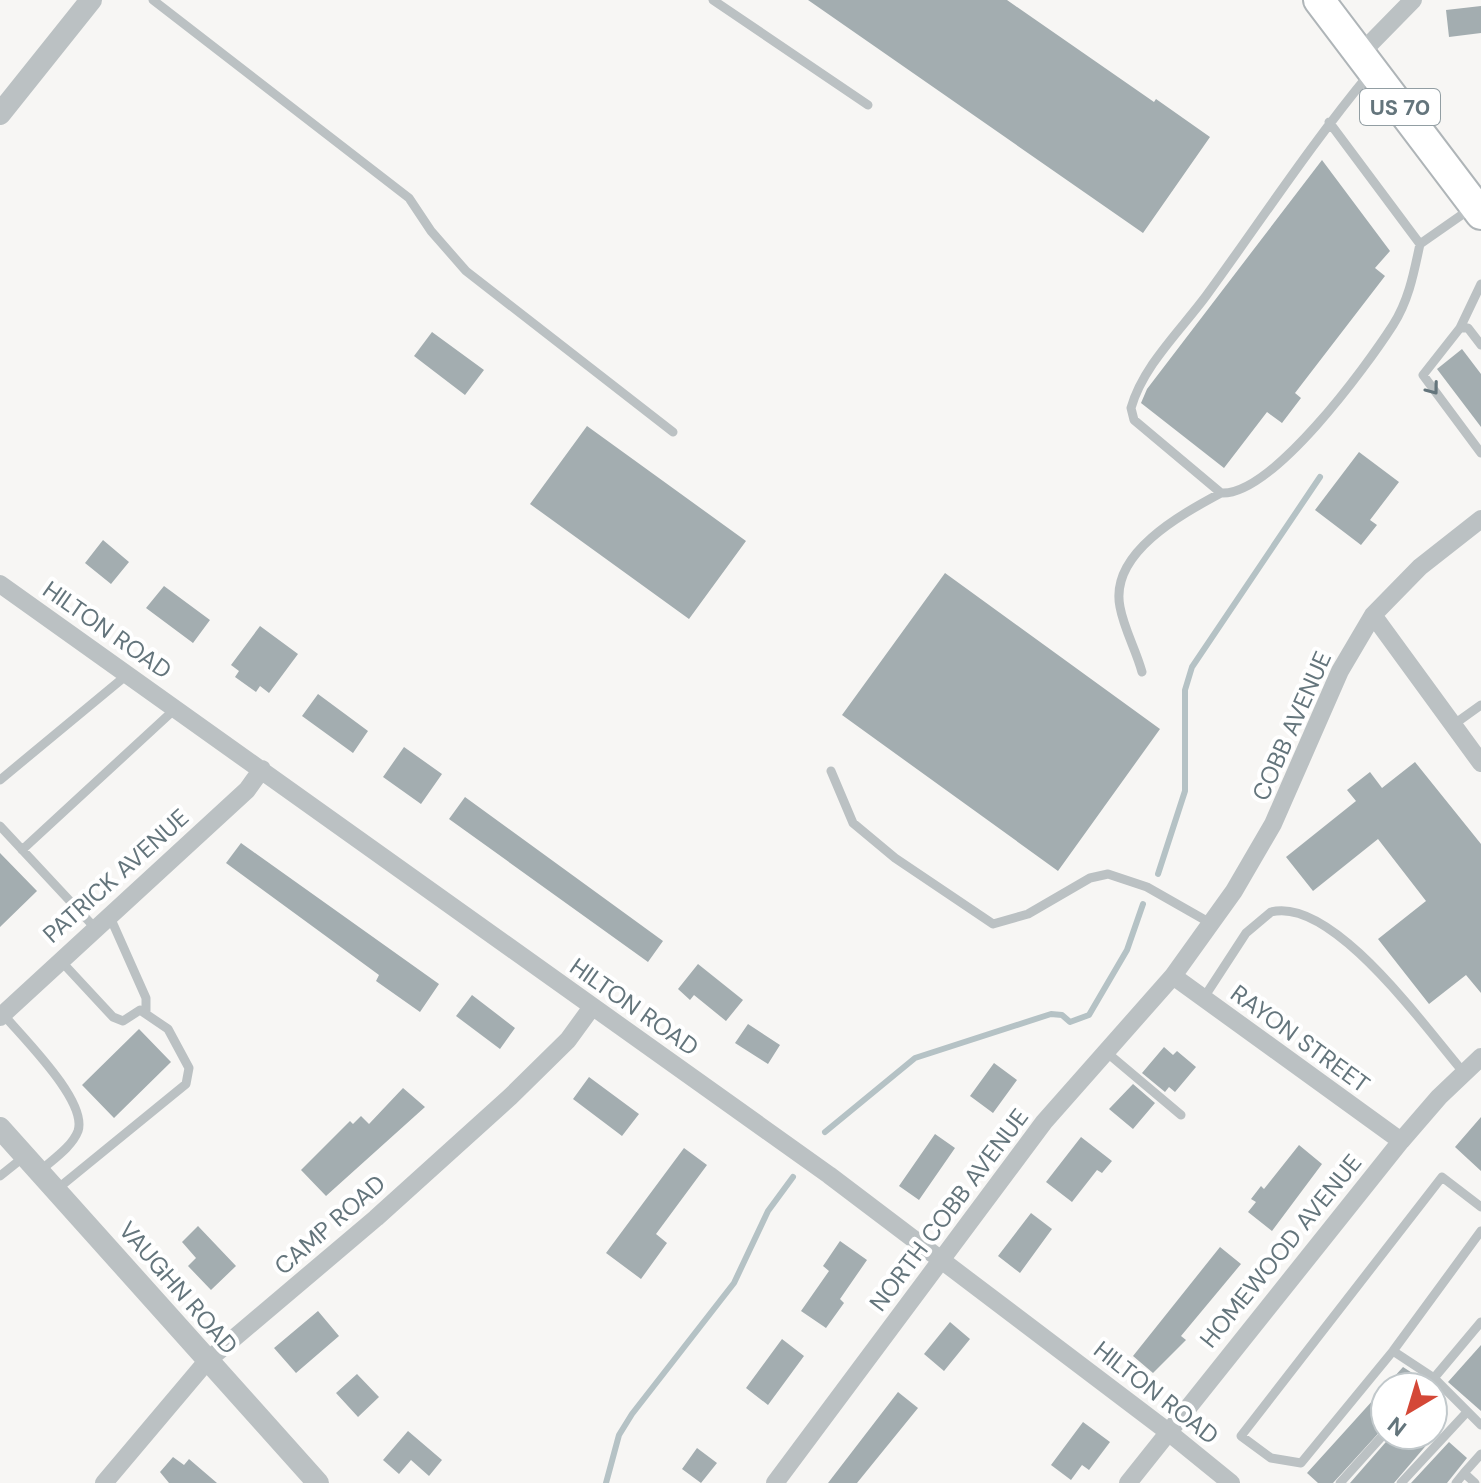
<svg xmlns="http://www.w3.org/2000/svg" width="1481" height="1483" font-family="'DM Sans',sans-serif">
<rect width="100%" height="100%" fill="#f7f6f4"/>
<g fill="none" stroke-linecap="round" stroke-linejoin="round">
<path stroke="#b5c2c5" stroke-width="6" d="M1158,874L1185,791V690L1192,667L1320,477
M825,1132L915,1058L1051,1014L1062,1015L1070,1022L1089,1015L1127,950L1143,904
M606,1483L619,1435L632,1414L734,1283L768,1211L793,1177"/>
</g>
<path fill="#a3adb0" d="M808,0H1007L1154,102L1156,99L1210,137L1143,233Z
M1481,6V33L1449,37L1446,10Z
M1322,160L1390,251L1375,268L1385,276L1295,393L1301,398L1282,423L1267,412L1224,468L1141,403L1147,389Z
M432,332L484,370L465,395L414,356Z
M1462,349L1481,374V427L1437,369Z
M587,426L746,541L689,619L530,504Z
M1359,452L1399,482L1370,520L1377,525L1361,545L1315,510Z
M103,540L129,562L111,584L85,563Z
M945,573L1160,729L1058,871L842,715Z
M164,586L210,620L193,643L146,608Z
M260,626L298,654L269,693L260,686L256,692L235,677L239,671L231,665Z
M318,694L368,731L353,753L302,716Z
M404,747L442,774L421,804L383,777Z
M1415,762L1481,844V993L1466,975L1429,1004L1378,939L1426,901L1378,839L1313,891L1286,857L1356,801L1347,790L1370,772L1382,788Z
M465,797L663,941L648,962L449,819Z
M241,843L439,984L420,1012L376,981L379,975L226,863Z
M0,853L37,891L0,927Z
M698,964L743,1000L726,1021L694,995L690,1000L678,989Z
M472,995L515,1028L500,1049L456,1016Z
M748,1024L780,1045L768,1064L735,1043Z
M139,1029L171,1062L114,1118L82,1085Z
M1164,1047L1173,1055L1177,1051L1196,1067L1175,1092L1169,1087L1165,1092L1142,1073Z
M994,1063L1017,1080L993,1113L970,1096Z
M589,1077L639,1114L622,1136L573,1099Z
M1133,1084L1155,1103L1133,1129L1109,1109Z
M403,1088L425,1107L326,1196L301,1170L350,1121L353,1124L361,1116L369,1124Z
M1481,1117V1171L1455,1147Z
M935,1134L955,1148L919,1200L899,1186Z
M1081,1137L1112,1161L1102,1173L1097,1170L1072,1202L1046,1182Z
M1299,1145L1322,1164L1272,1231L1248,1212L1256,1202L1251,1199L1261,1186L1264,1189Z
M684,1148L707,1165L656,1234L667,1243L641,1279L606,1253Z
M1031,1213L1052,1229L1020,1273L998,1256Z
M198,1226L236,1266L211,1290L188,1266L196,1258L182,1242Z
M840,1241L867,1260L840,1299L844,1303L826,1328L801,1311L829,1271L823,1266Z
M1220,1247L1241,1264L1181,1336L1186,1340L1153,1373L1133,1356Z
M318,1311L339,1336L296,1373L274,1348Z
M950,1322L970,1339L944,1371L924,1354Z
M782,1339L804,1356L768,1405L746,1388Z
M1481,1345V1411L1448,1382Z
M1403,1367L1420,1378L1411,1387H1385V1426L1333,1483H1318L1307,1473Z
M357,1374L379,1397L358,1417L336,1393Z
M898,1392L918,1408L857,1483H828Z
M1083,1422L1110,1442L1089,1470L1082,1465L1071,1480L1051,1465Z
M408,1431L442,1460L429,1476L411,1460L399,1474L383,1460Z
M1392,1435H1435L1394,1483H1350Z
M1449,1442L1467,1458L1447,1483H1411Z
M697,1448L717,1463L701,1483L682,1469Z
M173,1457L184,1465L189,1459L217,1483H169L160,1472Z"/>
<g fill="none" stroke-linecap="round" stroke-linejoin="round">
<defs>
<path id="primary" d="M1319,0L1481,214"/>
</defs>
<use href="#primary" stroke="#afb5b8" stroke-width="34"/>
<path stroke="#bbc1c3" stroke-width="9" d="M153,0L409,198L431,231L466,271L673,432
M713,0L868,105
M1370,73C1311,144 1260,222 1206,296C1180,331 1143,366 1131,408L1134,420L1221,493C1272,496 1366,367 1393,325C1409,300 1414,272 1420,244L1473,207
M1329,122L1420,244
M1481,284L1460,328L1423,375L1481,453
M1460,328H1468L1481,345
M1142,672C1136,650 1124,629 1120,607C1109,553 1182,514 1221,493
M1453,725L1481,705
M831,771L853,823L895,858L993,924L1028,914L1090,878L1108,874L1147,887L1212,924
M0,780L128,674
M0,826L97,930
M22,850L175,709
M110,917L146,998V1012
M1203,999L1246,933L1271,912C1333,896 1426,1029 1465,1074
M3,1014C22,1037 88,1101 78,1131C72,1147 52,1160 40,1171
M1105,1051L1181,1115
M0,1176L25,1156
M56,1190L186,1084L189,1068L168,1029L140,1010L123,1021L113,1017L60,960
M1481,1207L1442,1177L1241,1436L1271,1458L1301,1463L1393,1351L1481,1231
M1393,1351L1434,1378L1481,1322
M1426,1387L1434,1378L1481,1425
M1464,1473L1481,1454
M1340,1483L1385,1433
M1401,1483L1467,1412
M1456,1483L1464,1473L1475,1483"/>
<path stroke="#bbc1c3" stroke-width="18" d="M1360,54L1413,0
M0,584L829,1175L1167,1431L1231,1483
M1373,615L1481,763
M1173,976L1401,1141
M0,1017L247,790L262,769
M104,1483L207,1361L376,1218L510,1097L568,1040L592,1007
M775,1483L1044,1122L1173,976L1234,891L1273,824L1340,671L1373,615L1420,567L1481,519
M1128,1483L1401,1141L1439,1097L1481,1057"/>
<path stroke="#bbc1c3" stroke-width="22" d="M0,114L91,0
M0,1128L318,1483"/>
<use href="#primary" stroke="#fff" stroke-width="30"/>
</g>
<defs><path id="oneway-chevron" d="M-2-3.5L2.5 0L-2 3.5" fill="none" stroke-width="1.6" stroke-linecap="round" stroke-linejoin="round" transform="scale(2)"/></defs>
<use stroke="#64757c" href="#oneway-chevron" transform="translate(1433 389) rotate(53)"/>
<g text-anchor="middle" stroke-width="8" stroke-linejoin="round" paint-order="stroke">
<rect fill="#fff" stroke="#929ea3" stroke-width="2" x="1360" y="89" width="80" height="36" rx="6"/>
<g font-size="22" font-weight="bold" fill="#64757c">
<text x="1400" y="115">US 70</text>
</g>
<g font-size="24" fill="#64757c" stroke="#fff">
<text transform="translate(107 630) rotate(35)" y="8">HILTON ROAD</text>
<text transform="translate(1292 726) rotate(-66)" y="8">COBB AVENUE</text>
<text transform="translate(116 876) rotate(-42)" y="8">PATRICK AVENUE</text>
<text transform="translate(634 1007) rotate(35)" y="8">HILTON ROAD</text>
<text transform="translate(1300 1039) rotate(36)" y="8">RAYON STREET</text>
<text transform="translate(949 1210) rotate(-53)" y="8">NORTH COBB AVENUE</text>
<text transform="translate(330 1225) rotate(-41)" y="8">CAMP ROAD</text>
<text transform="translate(1281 1251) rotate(-51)" y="8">HOMEWOOD AVENUE</text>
<text transform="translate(178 1288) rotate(49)" y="8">VAUGHN ROAD</text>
<text transform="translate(1156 1393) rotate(38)" y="8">HILTON ROAD</text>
</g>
</g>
<g transform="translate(1409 1411) rotate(218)"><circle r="38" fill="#ffffff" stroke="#c1c8cb" stroke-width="2"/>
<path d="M0-6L14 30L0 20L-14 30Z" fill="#d44837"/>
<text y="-12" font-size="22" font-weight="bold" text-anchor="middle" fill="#64757c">N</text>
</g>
</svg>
